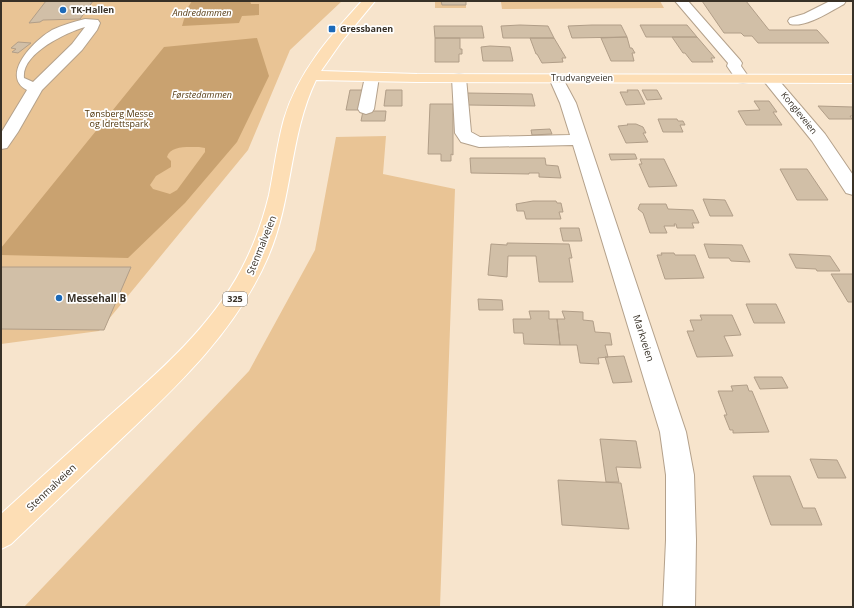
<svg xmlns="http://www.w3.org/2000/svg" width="854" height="608" font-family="'Open Sans',sans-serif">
<rect width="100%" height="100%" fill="#f7e4cc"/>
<path fill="#e9c495" d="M1,1H342L290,50L248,150L99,331L1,344Z
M435,1H660L664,8L502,9L501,2H466V8H435Z
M386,136L383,174L455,189L440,607H24L249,371L315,250L336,137Z"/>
<path fill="#c9a270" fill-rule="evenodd" d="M192,1H250L251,4H259V15L242,16L239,23L182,26L187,9Z
M257,38L269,76L237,142L185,203L128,258L1,255V248L164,47ZM199,147L205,148V152L177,190L170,194L153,189L150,185L156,176L171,167V161L167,157C170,145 189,147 199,147Z"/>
<path fill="#d1bfa7" stroke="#b19e88" d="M46,1H93L80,19L43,20L40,22L29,23Z
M441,1H466V5H442Z
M702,1H746L769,30H817L829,43H758L752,36H744L741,33H724Z
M520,25L548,26L554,38H503L501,26Z
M592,25H621L627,37L572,38L568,26Z
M640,25H687L697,37H646Z
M434,26H482L484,38H435Z
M627,37L630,48H632L635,53H632L634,61H611L601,38Z
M672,37H697L715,58H711L713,62H692L685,53H683Z
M435,38H460V49H462V54H459V62H435Z
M530,38H554L566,58H562L563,62L542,63L537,54H536Z
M18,42L31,43L18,53L12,52L16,49L11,48Z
M490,46L510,47L513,61H483L481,47Z
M350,90H366L364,110H346Z
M386,90H402V106H384Z
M627,90H638L645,104L626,105L620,92H628Z
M642,90H657L662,99L647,100Z
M467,93L532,94L535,106L468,105Z
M754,101H769L777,112H773L782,125H746L738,111L760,110Z
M430,104H453V155L451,154V161H441V154H428Z
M818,106L853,107V116H850L852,119H829Z
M363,111H386L385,121H361Z
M658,119H677L678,121H683L685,125H680L683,132H663Z
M627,124H636L643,127L646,133H643L648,142L626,143L618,126L628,125Z
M550,129L552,134L532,135L531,130Z
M609,154H635L637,159L611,160Z
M470,158H545L546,165L558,166L561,178L539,177V173H529V174L471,173Z
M640,159H664L677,186L649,187L639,164H642Z
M780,169H807L828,200H797Z
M703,199L725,200L733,216H710Z
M533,201H556L557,203H561L563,212H559L561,219H526L524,211H517L516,204Z
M640,204H666L668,209L693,210L699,223H692L694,228H677L676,224H674L675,226H664L667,233H650L643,213L638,209Z
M560,228H579L582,241H563Z
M507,243L569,244L572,258H569L573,282H539L536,256H508L507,277L488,275L491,244L507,245Z
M704,244L742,245L750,262L731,261L729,258H709Z
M661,253H674L675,255H695L704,278L665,279L657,255H662Z
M789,254L830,256L840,271H817L816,269L796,268Z
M1,267H131L104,330L1,329Z
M831,274H853V302H848Z
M478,299L502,300L503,310H479Z
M746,304H776L785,323H754Z
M529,311H549V319H557L560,345L524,344L523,333H514L513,319H531Z
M562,311L583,312V320L593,321L595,332L610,333L612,345H605L608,357L598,358L599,364L580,363L577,345H560L557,319H565Z
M700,315H732L741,335L724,336L733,356L697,357L687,331H694L690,320H702Z
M624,356L632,382L613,383L605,357Z
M754,377H782L788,388L760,389Z
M747,385L749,391H752L769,432L733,433V430H730L724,415H727L718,391H733L731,386Z
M600,439L636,441L641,468L616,467L619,482H606Z
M810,459L837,460L846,478H818Z
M753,476H790L803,508H815L822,525H771Z
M558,480L621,483L629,529L562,525Z"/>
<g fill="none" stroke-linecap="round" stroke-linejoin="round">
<defs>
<path id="minor" d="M675,1H688L740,60L742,63L741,66L750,79L748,82L743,83L738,82L727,66L728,63Z
M830,1H846L844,4C831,11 806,28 790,24L788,21L790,18L804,14Z
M85,19L98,20L100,23L97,30L82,50L42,90L18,132L7,148L1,149V133L27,90C0,76 33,41 52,30C63,25 73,22 85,19ZM85,27L72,44L33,82L24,78C21,54 65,33 85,27Z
M372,73L377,74L379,77L374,109L372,112L366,114L360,112L358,109L365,77L367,74Z
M459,74L464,75L466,78L471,132L480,137L570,135L560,103L549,78L551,75L556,74L561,75L576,103L686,432L694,475L696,540L695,607H663L666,540V475L660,432L573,145L479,147L461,142L455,133L452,78L454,75Z
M771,75L776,77L825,134L853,175V195L846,193L812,141L763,80L766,77Z"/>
<path id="major" d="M362,1H375L342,41L321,71L417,74L853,75V83L417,82L316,80C289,136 293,200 268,257C235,333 175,388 116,444C81,477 46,511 11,544L1,549V514C37,481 73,449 109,416C159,372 211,327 242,268C254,245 263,220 269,195C274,170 277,144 284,119C298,72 330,36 362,1Z"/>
</defs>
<use href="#minor" stroke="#b4a18b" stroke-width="2"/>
<use href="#major" stroke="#fff" stroke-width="2"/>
<use href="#minor" fill="#fff" fill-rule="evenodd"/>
<use href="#major" fill="#fddeb5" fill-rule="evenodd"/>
</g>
<g fill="#1c6ab9" stroke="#fff" stroke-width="1.5">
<circle cx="63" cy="10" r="4"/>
<rect x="328" y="25" width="8" height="8" rx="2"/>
<circle cx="59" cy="298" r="4"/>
</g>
<g text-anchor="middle" stroke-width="3.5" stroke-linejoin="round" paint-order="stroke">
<g font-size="9" font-weight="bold" fill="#383127" stroke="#fff" text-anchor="start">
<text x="71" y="13">TK-Hallen</text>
<text x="340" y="32">Gressbanen</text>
</g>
<g font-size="9" font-style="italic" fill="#563b13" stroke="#fff">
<text x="202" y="16">Andredammen</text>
<text x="202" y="98">Førstedammen</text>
</g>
<g font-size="9" fill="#383127" stroke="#fff">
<text x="582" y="81">Trudvangveien</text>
<text transform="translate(799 113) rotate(51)" y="3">Kongleveien</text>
</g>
<g font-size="9" fill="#4f340a" stroke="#fff">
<text x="119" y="117">Tønsberg Messe<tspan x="119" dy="10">og Idrettspark</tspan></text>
</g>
<rect fill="#fff" stroke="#746f68" stroke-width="1" x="223" y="292" width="24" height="14" rx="3"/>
<g font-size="9" font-weight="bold" fill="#383127">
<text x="235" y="302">325</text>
</g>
<g font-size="10" fill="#383127" stroke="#fff">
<text transform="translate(261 245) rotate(-68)" y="4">Stenmalveien</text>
<text transform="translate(644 338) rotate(72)" y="4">Markveien</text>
<text transform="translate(51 487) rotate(-43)" y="4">Stenmalveien</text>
</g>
<g font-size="10" font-weight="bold" fill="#383127" stroke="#fff" text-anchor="start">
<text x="67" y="302">Messehall B</text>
</g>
</g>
<rect width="854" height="608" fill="none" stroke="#383127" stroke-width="4"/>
</svg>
